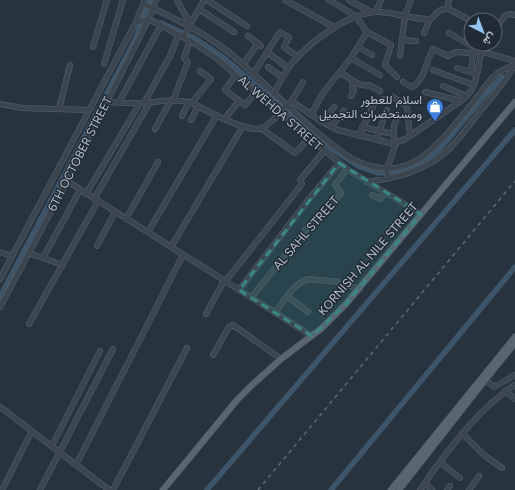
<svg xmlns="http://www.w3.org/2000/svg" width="515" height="490" font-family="Figtree,Vazirmatn,sans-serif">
<rect width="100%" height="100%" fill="#273440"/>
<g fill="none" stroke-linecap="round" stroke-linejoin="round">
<path stroke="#3e5468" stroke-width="5.5" d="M161,23L196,39L223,57L332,149L360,167L378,173L400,172L422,163L440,149L486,94L502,77
M0,297L136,38L150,0
M207,490L515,130
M331,490L515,267"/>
<defs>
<path id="minor" d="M177,0L190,24
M207,0L247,26
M285,0L334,27
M329,0L356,16L367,32L391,45L385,65L397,77
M349,0L371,12
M144,4C172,17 201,31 226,50C259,76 287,108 320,135C331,144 342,153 354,160C371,168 391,172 410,164C439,151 472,103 493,77L499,72L515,64
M447,8L471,21
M199,9L234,32
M376,12L381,0
M136,22L148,20L155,22L194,43L215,57L309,138L347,169L421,214
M495,30C501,24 504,10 515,15
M424,33L430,19
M449,33L480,51L515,61
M248,36L261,46
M183,37L204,0
M402,40L416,41
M93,47L107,0
M358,47L372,55
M271,55L288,68
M400,56L405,15L411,0
M351,58L380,75
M104,64L123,0
M243,65L258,43
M268,67L282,77
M457,68L477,74
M433,70L474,85
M340,72C348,77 360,88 369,85L380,91
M471,72L473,53
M253,74L280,32L289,37L284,47L298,57
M236,75L226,88L225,90L226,91L245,105L256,92
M403,82L412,87C425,80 426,61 433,49L448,56L456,52L470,53L480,51
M443,86L466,96
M425,92L461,101
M274,94C279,82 285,72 293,62C311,41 350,12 378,12C395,12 413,20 430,19C438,15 434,11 447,8L449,0
M351,96L354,90L352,88L354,81
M393,97L407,106L410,136
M173,100L188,62L184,58L190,40
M107,102C118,102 130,104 142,103C158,102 175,98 192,103C205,110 243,130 257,129C263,128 269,124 273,120C279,115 286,103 293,102L322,122L338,130L390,143C398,143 403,141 410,136L465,98L471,91L475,82L477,74L483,44
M119,102L161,25
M291,102L303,82
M144,103L170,56L179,34
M192,103L211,79L200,71
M0,104L22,108L89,110
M59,109L70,65
M312,113L323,93L351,58L367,32
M182,116L189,102
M225,118L239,101
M191,120L198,106
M322,122L334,107
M331,127L344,111
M362,127L393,134
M261,128L295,153L309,138
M155,129L171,100
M359,136L374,104L384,99
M376,140L387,110
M394,143V126L397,117
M387,179V169L396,143
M300,180L324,151
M67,181L312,336
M367,182C396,178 424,171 446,152C458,141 468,127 478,114C491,98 504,83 515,65
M86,194L140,103
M372,195L381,199L385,192
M94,199L150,102
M126,219L158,162
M148,232L217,115
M97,246L115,212
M171,247L243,126
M0,252L12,256
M29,253L63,265
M43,258L80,190
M0,279L136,22L145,0
M225,282L302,184
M239,290L305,204L339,163
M287,296L308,312
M251,298L313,221L317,222L341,193L340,191L335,185L347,169
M0,307L67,181L148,20L156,0
M275,313C284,301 293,284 308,279L338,282L360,289
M206,314L224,281
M29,324L98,201
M213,355L229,327L233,325L281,359
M483,378L494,387L515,375
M505,391L515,399
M0,407L109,490
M462,433L484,455L502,468
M52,446L100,351
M440,462L460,478
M76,465L183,255
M425,483L432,490
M2,490L32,431
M40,490L113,349
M113,490L187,348
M420,490C426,483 430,474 436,467C459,436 483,406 515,385
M447,490L450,486
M469,490L479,476"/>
<path id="major" d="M163,490L237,400L251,386L281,359L322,328L345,305L515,102
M391,490L515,337
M399,490L485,380L515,343"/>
</defs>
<use href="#minor" stroke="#59646d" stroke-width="6"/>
<use href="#major" stroke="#454f59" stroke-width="7"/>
<use href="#minor" stroke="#3b4650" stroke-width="5"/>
<use href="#major" stroke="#596570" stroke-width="6"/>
<path stroke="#5d6a76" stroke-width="1.5" stroke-dasharray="4 4" stroke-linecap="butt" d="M258,490L515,181"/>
</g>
<path fill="#398985" fill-opacity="0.2" stroke="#398985" stroke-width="3" stroke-dasharray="8 5" stroke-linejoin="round" d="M339,163L421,214L345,305L312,336L239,290Z"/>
<defs>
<symbol id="shop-pin" viewBox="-11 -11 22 30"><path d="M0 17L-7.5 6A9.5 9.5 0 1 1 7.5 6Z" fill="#3f7fe0" stroke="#202b35"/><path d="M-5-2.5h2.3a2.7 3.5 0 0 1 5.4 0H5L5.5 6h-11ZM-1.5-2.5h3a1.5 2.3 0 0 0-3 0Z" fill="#fff"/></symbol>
</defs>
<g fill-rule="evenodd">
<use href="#shop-pin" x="425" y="97" width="20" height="27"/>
</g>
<g text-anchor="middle" stroke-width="3" stroke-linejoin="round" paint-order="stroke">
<g font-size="12" fill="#b8c1ca" stroke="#202b35" text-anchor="end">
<text x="422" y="104">اسلام للعطور<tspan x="422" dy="14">ومستحضرات التجميل</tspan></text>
</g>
<g font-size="12" fill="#b8c1ca" stroke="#202b35">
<text transform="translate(280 113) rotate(41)" y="4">AL WEHDA STREET</text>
<text transform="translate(80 154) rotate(-63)" y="4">6TH OCTOBER STREET</text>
<text transform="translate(306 233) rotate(-49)" y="4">AL SAHL STREET</text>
<text transform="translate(368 259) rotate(-49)" y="4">KORNISH AL NILE STREET</text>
</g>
</g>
<g transform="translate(483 32) rotate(138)"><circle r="19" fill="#202b35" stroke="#5d6771"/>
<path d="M0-3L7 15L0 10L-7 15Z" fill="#93c3f3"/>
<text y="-6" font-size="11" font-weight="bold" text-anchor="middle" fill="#b8c1ca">ش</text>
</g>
</svg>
